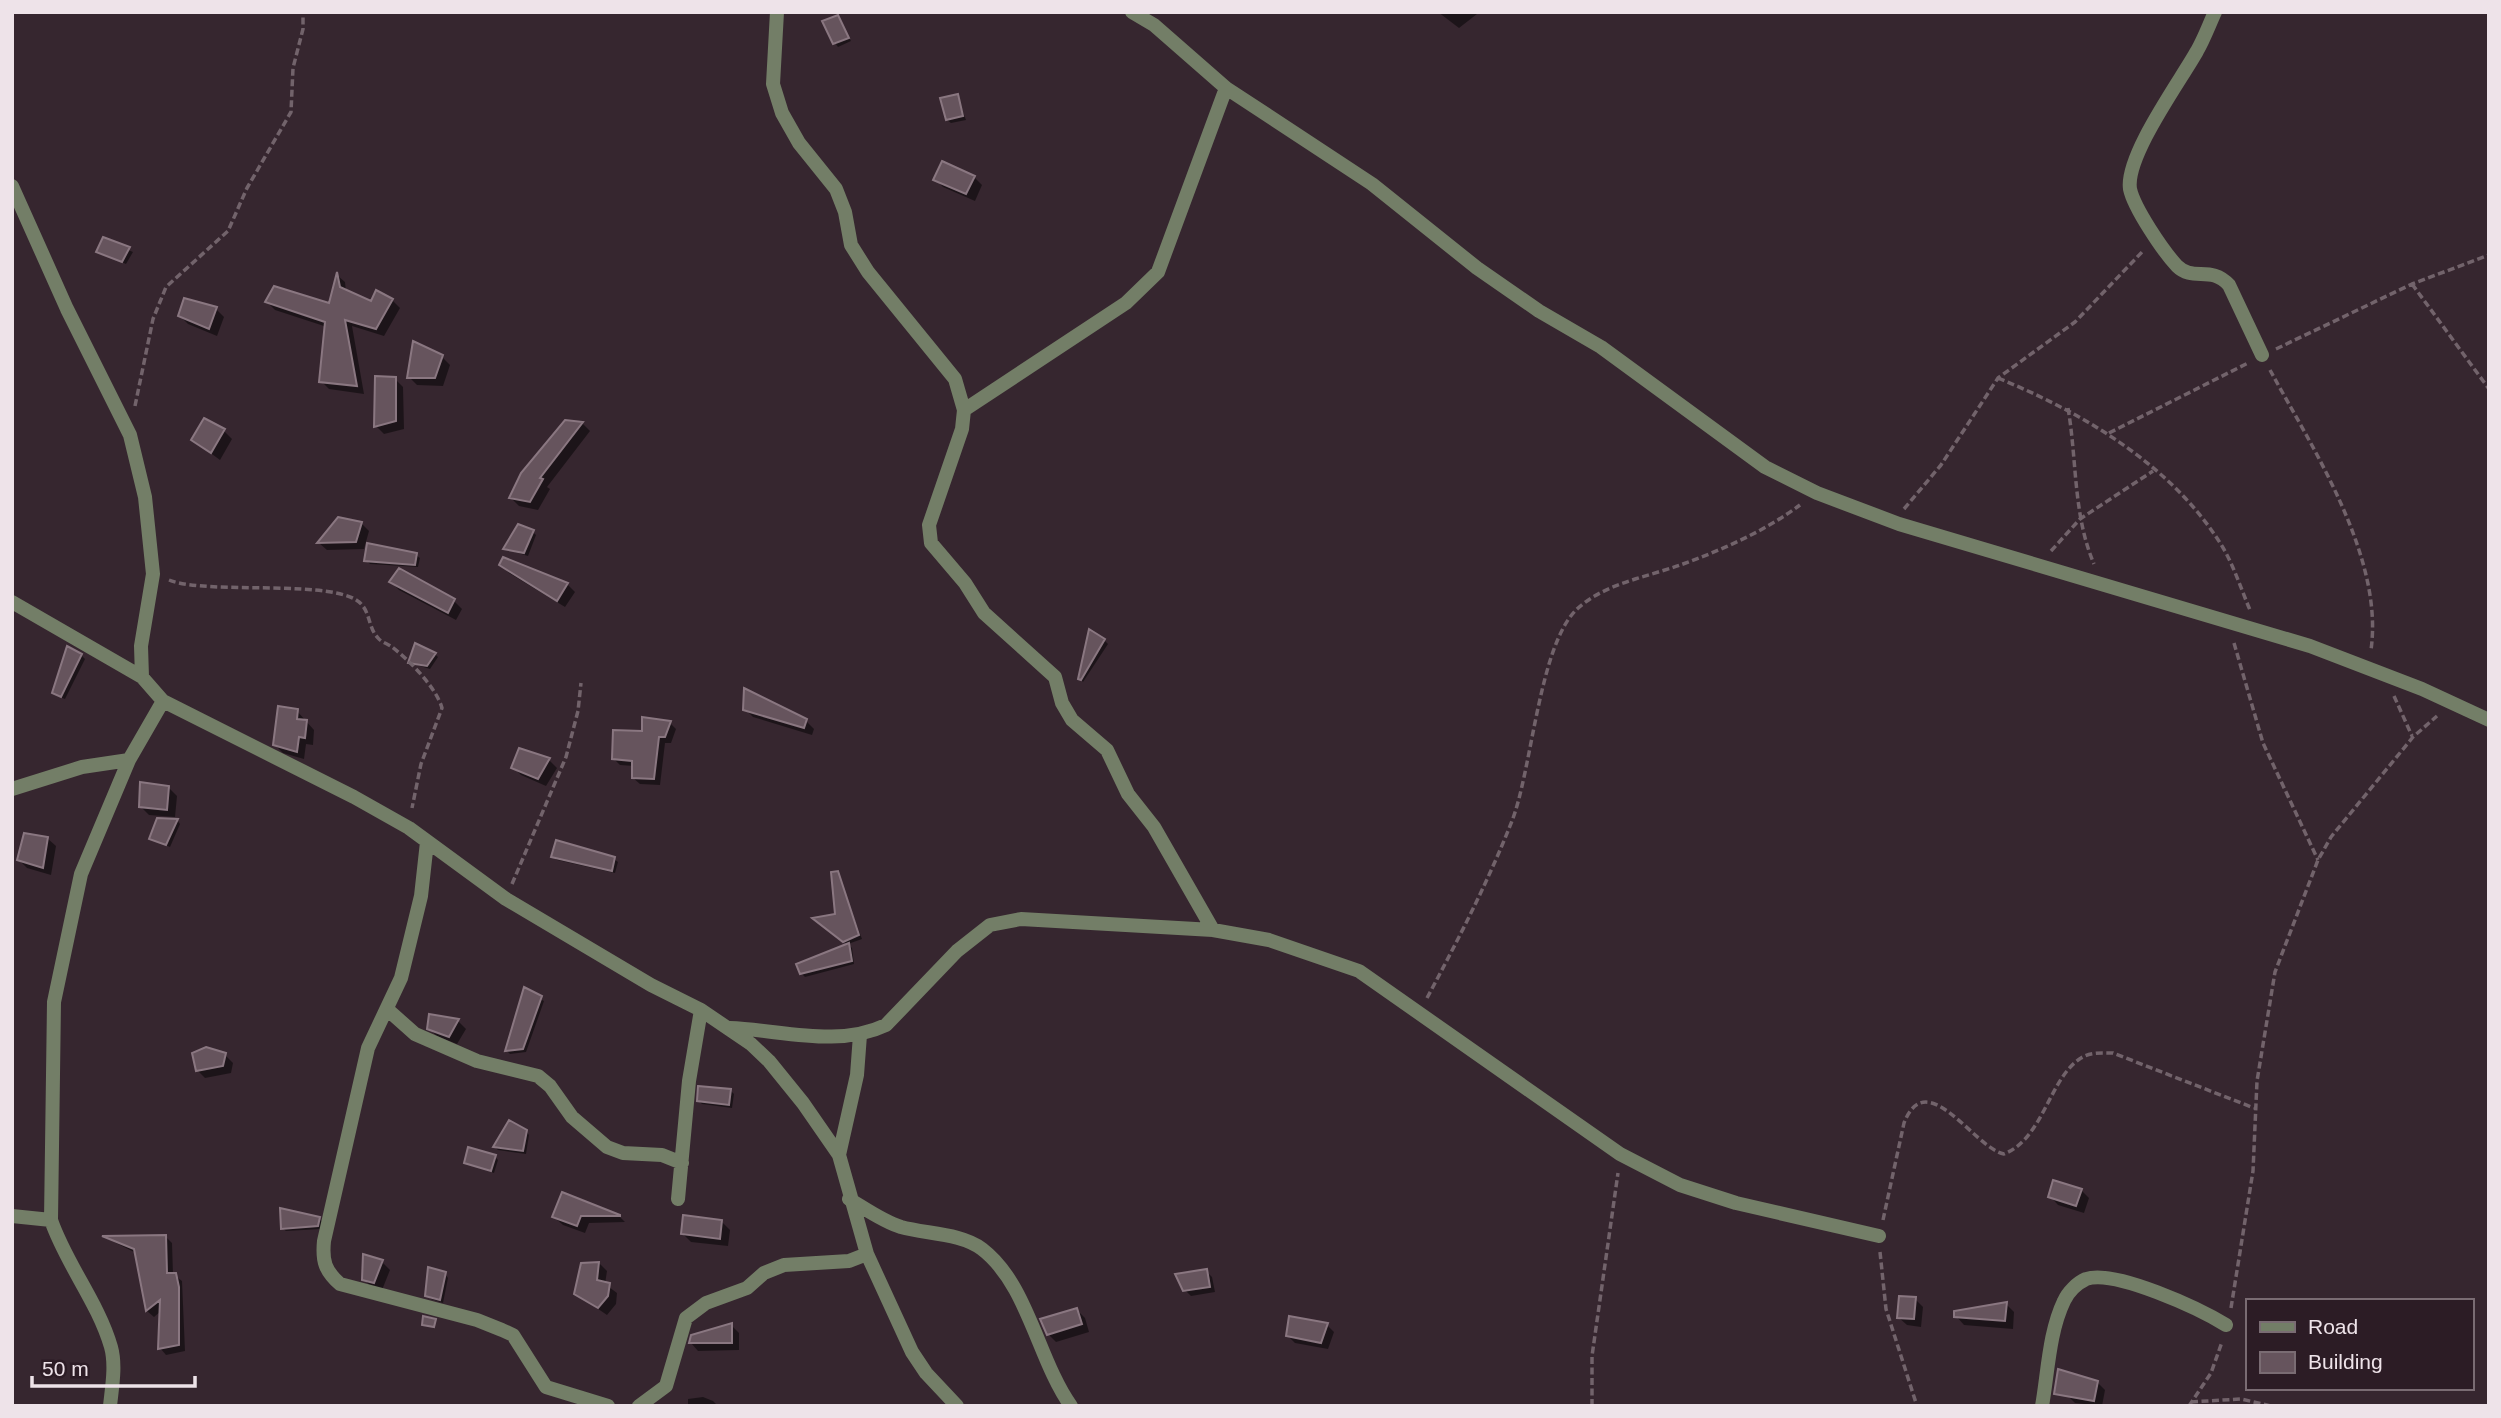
<svg xmlns="http://www.w3.org/2000/svg" width="2501" height="1418" font-family="Helvetica,sans-serif">
<rect width="100%" height="100%" fill="#36262f"/>
<path fill="#0007" d="M1438,12H1475L1477,14L1459,28Z
M837,17L851,41L838,47L835,43Z
M957,96L966,120L951,123L947,120Z
M974,177L982,185L975,201L943,187L935,179Z
M104,239L133,252L126,264L98,251Z
M338,276L345,282L346,292L372,304L392,300L400,308L384,336L352,326L364,394L329,389L321,381L327,327L275,310L267,302L330,305Z
M216,309L224,317L217,336L188,324L180,316Z
M442,357L450,365L443,386L417,385L409,377Z
M395,379L403,387L404,429L384,434L376,426Z
M565,421L582,423L590,431L547,487L550,489L538,510L519,506L511,498Z
M224,431L232,439L220,460L193,440Z
M361,523L369,531L364,549L327,550L319,543Z
M533,532L536,535L528,556L505,549Z
M416,555L420,558L418,567L370,564L366,560Z
M504,559L567,584L575,592L565,607L509,573L501,565Z
M399,571L454,601L462,609L456,620L399,590L391,582Z
M1104,640L1108,644L1083,682L1080,678Z
M435,654L438,657L430,669L410,663Z
M81,655L85,659L65,699L57,696L54,693Z
M745,709L806,721L814,729L812,735L753,717Z
M297,711L314,730L313,745L306,744L304,759L283,753L275,745Z
M670,723L676,729L671,743H665L660,785L640,784L633,778L634,766L620,765L614,759L644,733Z
M520,750L549,760L557,768L546,786L521,775L513,767Z
M169,788L177,796L175,817L149,815L141,807Z
M177,820L180,824L170,847L151,839Z
M47,838L56,846L51,875L27,868L19,860Z
M553,857L614,859L618,862L615,873L557,860Z
M837,873L862,939L848,944L852,948L854,964L805,977L801,973L848,945L818,922L837,915Z
M525,990L544,1001L526,1052L510,1054L507,1051Z
M458,1021L466,1029L457,1044L437,1036L428,1028Z
M225,1055L233,1063L231,1073L205,1078L197,1070Z
M730,1090L734,1094L732,1108L702,1104L699,1101Z
M526,1131L529,1135L526,1154L498,1150L495,1147Z
M495,1157L498,1160L494,1173L466,1162Z
M2081,1190L2089,1198L2084,1213L2058,1205L2050,1196Z
M563,1194L619,1216L625,1222L589,1223L585,1233L563,1225L554,1217Z
M319,1218L322,1222L321,1229L286,1231L282,1228Z
M721,1221L730,1230L728,1246L691,1242L683,1234Z
M165,1236L172,1243L173,1274L182,1281L185,1351L166,1355L160,1348L161,1311L154,1317L147,1311L136,1253L106,1238Z
M382,1262L390,1270L382,1290L372,1288L364,1279Z
M599,1263L607,1271L605,1284L617,1293L616,1304L607,1315L576,1294Z
M1206,1271L1212,1277L1215,1292L1191,1296L1185,1290Z
M445,1274L448,1278L443,1303L431,1299L427,1296Z
M1915,1299L1923,1307L1921,1327L1907,1325L1898,1317Z
M2006,1304L2014,1312L2013,1329L1964,1325L1956,1316Z
M1077,1310L1085,1318L1089,1332L1056,1342L1048,1334Z
M731,1325L739,1333V1350L698,1351L691,1343Z
M1327,1325L1334,1332L1328,1349L1295,1343L1288,1336Z
M2097,1382L2105,1390L2102,1406L2075,1403L2067,1395Z
M703,1397L713,1401L718,1406H688V1399Z"/>
<path fill="#66545d" stroke="#8a7781" stroke-width="2" d="M838,15L849,38L833,44L822,21Z
M958,94L963,116L946,120L940,98Z
M942,161L975,176L966,194L933,180Z
M103,237L130,247L122,262L96,252Z
M337,272L340,287L371,301L376,290L393,299L376,329L345,320L357,386L319,382L325,322L265,302L274,286L329,303Z
M184,298L217,307L209,329L178,316Z
M413,341L443,355L435,378H407Z
M375,376L396,377V421L374,427Z
M204,418L225,429L211,453L191,440Z
M565,420L583,422L540,478L543,479L530,502L509,498L521,473Z
M338,517L362,522L356,542L317,543Z
M518,524L534,530L524,553L503,549Z
M367,543L417,553L415,565L364,561Z
M503,557L568,583L557,601L499,565Z
M399,568L455,599L448,613L389,582Z
M1089,629L1105,639L1081,680L1078,679Z
M415,643L436,653L427,666L408,663Z
M67,646L82,654L61,697L52,693Z
M744,688L807,719L804,728L743,710Z
M278,706L298,709L297,719L307,720L305,738L299,737L297,752L273,745Z
M642,717L671,721L665,737H659L654,779L632,778V761L612,759L613,730L642,731Z
M519,748L550,758L538,779L511,768Z
M140,782L169,786L167,810L139,807Z
M157,818L178,819L166,845L149,839Z
M24,833L48,837L43,868L17,860Z
M556,840L615,857L612,871L551,857Z
M838,871L859,935L843,942L812,918L835,914L831,872Z
M849,943L852,961L800,974L796,964Z
M524,987L542,996L523,1049L505,1051Z
M429,1014L459,1019L449,1037L427,1029Z
M206,1047L226,1053L223,1066L196,1071L192,1053Z
M698,1086L731,1089L729,1105L697,1101Z
M509,1120L527,1130L523,1151L493,1147Z
M468,1147L496,1155L491,1171L464,1163Z
M2053,1180L2082,1189L2076,1206L2048,1197Z
M562,1192L620,1215V1216H581L577,1226L552,1217Z
M280,1208L320,1217L318,1226L281,1229Z
M683,1215L722,1220L720,1239L681,1234Z
M166,1235L167,1273H176L179,1287V1345L158,1349L160,1300L146,1311L134,1249L102,1236Z
M363,1254L383,1260L374,1283L362,1280Z
M599,1262L597,1280L610,1283L608,1296L598,1308L574,1294L581,1263Z
M428,1267L446,1272L440,1300L425,1296Z
M1207,1269L1210,1287L1183,1291L1175,1274Z
M1899,1296L1916,1297L1914,1319L1897,1318Z
M2007,1302L2005,1321L1954,1317V1311Z
M1077,1308L1082,1324L1047,1335L1040,1319Z
M423,1316L436,1319L434,1327L422,1325Z
M1289,1316L1328,1323L1321,1343L1286,1336Z
M732,1323V1343H689L691,1335Z
M2058,1369L2098,1381L2094,1401L2054,1394Z"/>
<g fill="none" stroke-linecap="round" stroke-linejoin="round">
<path stroke="#72636b" stroke-width="3.5" stroke-dasharray="7 3.5" stroke-linecap="butt" d="M2412,284L2489,389
M2276,349L2412,284L2489,255
M2270,370C2313,449 2384,557 2371,650
M1998,378C2083,413 2172,465 2222,546C2234,566 2241,589 2250,610
M135,406L153,319L166,287L228,231L247,188L291,112L293,68L303,29V12
M2068,408C2077,460 2073,515 2094,564
M2109,433L2248,363
M1904,509L1941,465L1998,378L2075,322L2143,251
M2051,551L2080,519L2153,471
M169,580C209,596 340,577 362,605C370,614 369,629 378,638C381,642 388,644 392,647C409,660 436,687 442,708L421,764L412,808
M2234,643L2263,743L2318,860
M2394,696L2412,736
M512,884L566,757L578,711L581,683
M1427,998C1458,940 1488,882 1512,821C1532,769 1539,647 1576,610C1604,583 1648,577 1683,564C1724,549 1765,531 1800,505
M1883,1220L1904,1123C1927,1064 1974,1148 2004,1154C2044,1138 2049,1078 2081,1058C2090,1052 2102,1053 2113,1053L2254,1108
M1880,1252L1886,1309L1917,1406
M2231,1308L2253,1171L2257,1081L2275,972L2318,860L2331,837L2413,737L2437,716
M2191,1402L2241,1399L2271,1406
M1592,1406V1356L1618,1173
M2189,1406L2211,1373L2222,1342"/>
<path stroke="#737e67" stroke-width="14" d="M777,12L773,84L782,113L799,143L836,189L845,212L851,245L868,272L955,379L964,410L962,429L929,525L931,543L965,583L984,613L1055,677L1062,703L1072,720L1107,750L1128,794L1154,827L1213,930
M1132,12L1154,25L1226,88L1372,184L1477,268L1539,311L1601,347L1765,467L1817,493L1899,524L2310,646L2422,689L2489,720
M2215,12C2209,25 2204,39 2197,51C2181,80 2125,156 2130,189C2134,208 2163,251 2177,266C2193,282 2211,265 2229,285L2262,355
M12,186L67,309L130,435L145,497L153,574L141,646L142,677L163,701L354,797L409,828L506,899L651,985L701,1010L751,1044L769,1061L803,1103L839,1155L867,1254L912,1352L926,1373L957,1406
M964,410L1126,303L1158,272L1226,88
M12,602L142,677
M12,789L82,767L129,760
M427,842L421,896L401,978L368,1048L324,1241C322,1261 325,1271 340,1284L477,1320L502,1330L513,1335L546,1387L608,1406
M388,1010L415,1034L477,1061L538,1076L550,1086L572,1117L607,1147L623,1153L662,1155L682,1163
M730,1028C782,1030 838,1048 886,1025L957,951L990,925L1021,919L1213,930L1269,940L1359,971L1620,1154L1680,1185L1736,1203L1879,1236
M839,1155L857,1075L860,1035
M678,1199L689,1081L701,1010
M849,1199C866,1209 882,1221 901,1227C926,1234 961,1233 982,1249C1028,1284 1038,1360 1071,1406
M12,1216L51,1220
M110,1406C112,1387 116,1365 111,1347C98,1302 66,1264 51,1220L54,1002L81,874L129,760L163,701
M639,1406L666,1386L686,1318L706,1303L747,1288L764,1273L784,1265L849,1261L867,1254
M2042,1406C2048,1372 2049,1332 2064,1301C2068,1292 2077,1283 2086,1279C2115,1269 2200,1309 2226,1325"/>
</g>
<rect width="2501" height="1418" fill="none" stroke="#eee3e9" stroke-width="28"/>
<rect x="2246" y="1299" width="228" height="91" fill="#2c1c25" stroke="#7a6c73" stroke-width="2"/>
<rect x="2260" y="1322" width="35" height="10" fill="#737e67" stroke="#7a6c73" stroke-width="2"/>
<text x="2308" y="1334" font-size="21" fill="#eee3e9">Road</text>
<rect x="2260" y="1352" width="35" height="21" fill="#66545d" stroke="#7a6c73" stroke-width="2"/>
<text x="2308" y="1369" font-size="21" fill="#eee3e9">Building</text>
<path d="M32 1376v10h163v-10" fill="none" stroke="#eee3e9" stroke-width="3.5"/>
<text x="42" y="1376" font-size="21" fill="#eee3e9" stroke="#2c1c25" stroke-width="5" paint-order="stroke">50 m</text>
</svg>
